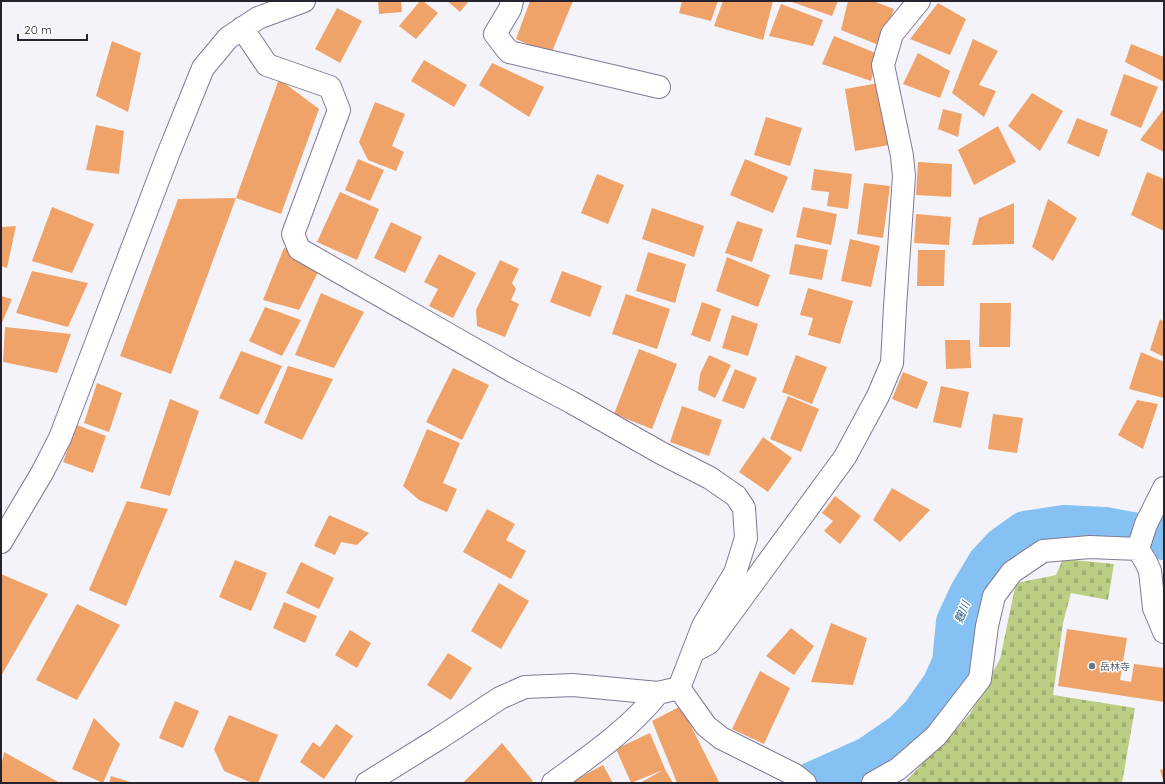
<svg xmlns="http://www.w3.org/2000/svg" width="1165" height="784" font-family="Quicksand,'Noto Sans JP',sans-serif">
<defs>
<pattern id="cemetery-stones" width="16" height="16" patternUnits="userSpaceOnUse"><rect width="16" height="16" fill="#bccd84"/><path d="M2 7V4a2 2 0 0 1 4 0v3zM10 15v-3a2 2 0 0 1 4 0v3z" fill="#a1b072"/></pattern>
</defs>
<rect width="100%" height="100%" fill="#f5f3fa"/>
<path fill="url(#cemetery-stones)" d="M1063,559L1114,564L1108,600L1071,593L1063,623L1053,695L1135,708L1122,783H915L906,781L970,714L1000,659L1016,583L1056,575Z"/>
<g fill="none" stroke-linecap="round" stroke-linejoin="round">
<path stroke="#85c1f2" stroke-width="42" d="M812,783L868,758L903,734L922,715L943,685L953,663L957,622L970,594L988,564L1004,547L1025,532L1064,526L1105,528L1164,539"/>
</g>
<path fill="#efa369" d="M378,1H401L402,12L379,14Z
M420,1H423L438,13L416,39L399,26Z
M447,1H469L460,12Z
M530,1H573L551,54L516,39Z
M682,1H718L711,21L679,13Z
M723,1H773L763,40L714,26Z
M789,1H838L832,16Z
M848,1H873L894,9L881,46L841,30Z
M938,3L966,19L950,55L910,39Z
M781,4L823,20L813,46L769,36Z
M337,8L362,21L340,63L315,49Z
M834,36L878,54L871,81L822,64Z
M973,39L998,51L979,85L996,91L984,117L952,93Z
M112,41L141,53L128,112L96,96Z
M1131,44L1164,57V82L1125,62Z
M918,53L950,71L940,98L903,84Z
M424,60L467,85L454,107L411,81Z
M492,63L544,87L529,117L479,85Z
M1124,74L1158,87L1141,128L1110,115Z
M279,79L319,109L281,214L236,198Z
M879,83L889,145L855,151L845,89Z
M1032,93L1063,111L1040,151L1008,126Z
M375,102L405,114L392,146L404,152L396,171L368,160L359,142Z
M943,109L962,114L958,137L938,129Z
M1163,110H1164V152L1140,140Z
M766,117L802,128L790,166L754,155Z
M1077,118L1108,130L1099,157L1067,143Z
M96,125L124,131L119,174L86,170Z
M998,126L1016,162L974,185L958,150Z
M358,159L384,170L370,201L345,190Z
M745,159L788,177L773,213L730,195Z
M918,162L952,164L951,197L916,195Z
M814,169L852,174L848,209L827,206L829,192L811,190Z
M1147,172L1164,179V231L1131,215Z
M597,174L624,185L608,224L581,213Z
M864,183L890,186L883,238L857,234Z
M340,192L379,209L357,260L317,242Z
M236,198L171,374L120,356L178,199Z
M1048,199L1077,218L1053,261L1032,247Z
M1014,203V244L972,245L979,218Z
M52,207L94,224L72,273L32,261Z
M803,207L837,214L831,245L796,237Z
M652,208L704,226L694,257L642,239Z
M916,214L951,217L949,245L914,243Z
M737,221L763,229L752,262L725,253Z
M391,222L422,237L405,273L374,258Z
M16,226L7,268L1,266V227Z
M850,239L880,246L871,287L841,281Z
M795,244L828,250L822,280L789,274Z
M284,248L323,262L299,310L263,300Z
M918,250H945L944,286H917Z
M648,252L686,264L675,303L636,291Z
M439,254L476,273L453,318L429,306L438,289L424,282Z
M727,257L770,275L758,307L716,291Z
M500,260L519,269L512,283L516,289L511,300L519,304L505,337L477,326L476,310Z
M32,271L88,283L68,327L16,313Z
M562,271L602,286L590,317L550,302Z
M808,288L853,301L840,344L808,335L813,318L800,315Z
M321,293L364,312L334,368L295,355Z
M626,294L670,309L657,349L612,334Z
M1,296L12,299L1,325Z
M702,302L721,309L710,342L691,335Z
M980,303H1011L1010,347H979Z
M265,307L301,320L282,356L249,341Z
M732,315L758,324L748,356L722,348Z
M1160,319L1164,322V357L1150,350Z
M5,327L71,334L57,373L3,362Z
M945,340H970L971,368L946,369Z
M639,349L677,364L652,429L614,414Z
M241,351L282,366L258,415L219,398Z
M1141,352L1164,362V398L1129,389Z
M709,355L731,365L715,398L698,390L700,374Z
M796,355L827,367L812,404L782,392Z
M288,366L333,379L302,440L264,423Z
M453,368L489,385L462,440L426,422Z
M735,369L757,378L744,409L722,401Z
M903,372L928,382L917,409L892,399Z
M97,383L122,393L109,432L84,423Z
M941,386L969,392L961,428L933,422Z
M788,396L819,409L801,452L770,439Z
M170,399L199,411L170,496L140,488Z
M1137,400L1158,404L1143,449L1118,435Z
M682,406L722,420L709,456L670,442Z
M993,414L1023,418L1017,453L988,449Z
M77,425L106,436L93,473L63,462Z
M427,429L460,443L443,483L457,489L447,512L419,500L403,486Z
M763,437L792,458L768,492L739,472Z
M892,488L930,510L900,542L873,520Z
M835,496L861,516L840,544L824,531L833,521L822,513Z
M127,501L168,509L126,606L89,590Z
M487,509L515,524L506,540L526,551L511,579L463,552Z
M329,515L369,533L357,545L341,542L335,555L314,546Z
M235,560L267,573L251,611L219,597Z
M301,562L334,578L319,609L286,593Z
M1,574L48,594L1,676Z
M499,583L529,601L501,649L471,631Z
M284,602L317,616L305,643L273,628Z
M77,604L120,625L77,700L36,680Z
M831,623L867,638L853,685L811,682Z
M791,628L814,646L794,675L766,656Z
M1067,629L1127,638L1120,680L1131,682L1134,664L1164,668V702L1058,686Z
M350,630L371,643L357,668L335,655Z
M448,653L472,668L451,700L427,685Z
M760,671L790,688L764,744L732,729Z
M175,701L199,711L183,748L159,738Z
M681,706L719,782L677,783L652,721Z
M229,715L278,735L258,783H252L224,771L214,749Z
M94,718L120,744L103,783L72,769Z
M336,724L353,736L324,779L300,762L313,742L320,747Z
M650,733L665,769L673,783H640L663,770L631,783L616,749Z
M502,743L533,781L530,783H463Z
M4,752L60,783H1V767Z
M603,765L613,783H569Z
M1164,769V783L1160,770Z
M111,776L133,783H109Z"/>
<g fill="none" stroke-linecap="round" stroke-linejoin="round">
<defs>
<path id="minor" d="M512,1L510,9L495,34L509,52L659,87
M242,28L267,65L330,87L339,110L293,234L299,249L514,372L571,402L661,453L710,478L736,496L744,508L746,538L735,573L703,626L679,688
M1,542L42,473L60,438L167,157L203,68L228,38L258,18L304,1
M1138,549L1146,562L1150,571L1154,608L1164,632
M1138,549L1146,524L1164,488
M694,651L709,643L845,457L878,396L892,363L895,307L904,176L902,156L883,65L892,34L919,1
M679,688L706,726L721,738L795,775L805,783
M367,783L438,739L500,698L525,687L573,685L658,693L679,688
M553,783C590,756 630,729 658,693
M873,783L898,769L936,736L980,679L987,626L994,596L1012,572L1043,551L1090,547L1138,549"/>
</defs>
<use href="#minor" stroke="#827896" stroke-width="24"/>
<use href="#minor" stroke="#fff" stroke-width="22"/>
</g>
<circle fill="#6b7280" stroke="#fff" stroke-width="1.5" cx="1092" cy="666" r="4"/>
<g text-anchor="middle" stroke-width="3" stroke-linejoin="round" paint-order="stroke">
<g font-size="10" fill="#5b616d" stroke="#fff" text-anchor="start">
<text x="1100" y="670">岳林寺</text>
</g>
<g font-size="11" font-style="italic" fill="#225982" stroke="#fff">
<text transform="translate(962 612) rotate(-68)" y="4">麹川</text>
</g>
</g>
<rect width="1165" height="784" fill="none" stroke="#26232f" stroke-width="4"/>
<path d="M18 34v6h69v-6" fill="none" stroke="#26232f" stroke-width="2"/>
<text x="24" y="34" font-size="12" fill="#26232f" stroke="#ffffff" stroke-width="3" paint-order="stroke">20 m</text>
</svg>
